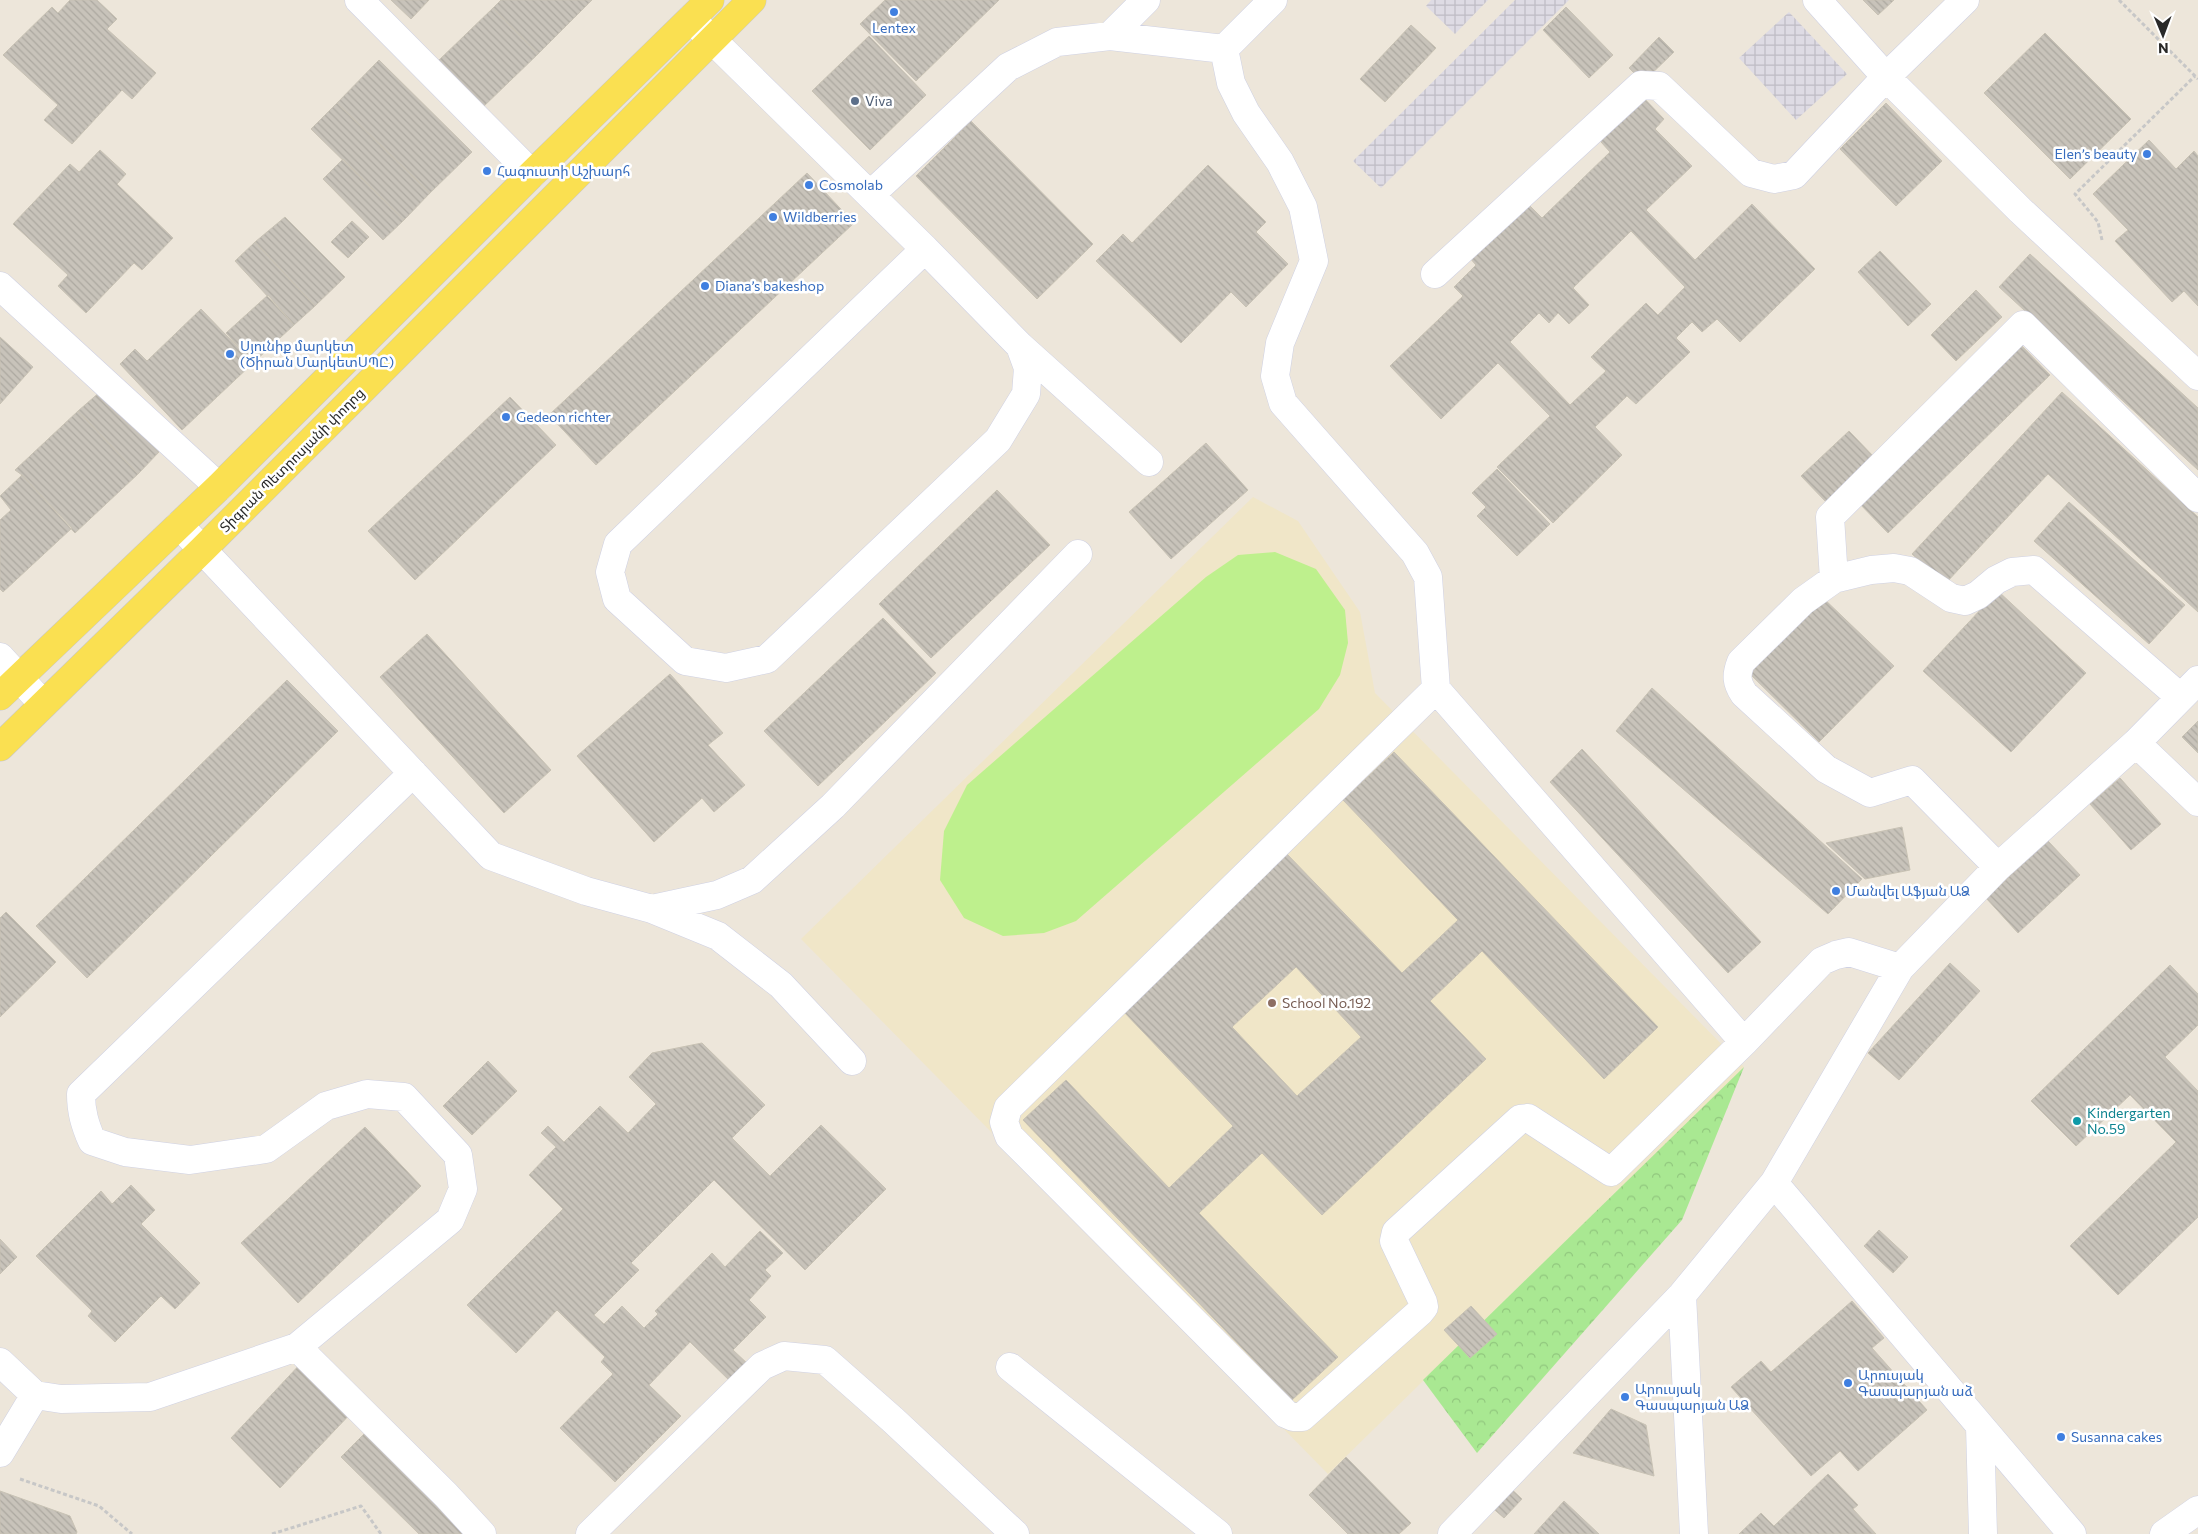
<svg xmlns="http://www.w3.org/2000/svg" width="2198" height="1534" font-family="Commissioner,'Noto Sans Armenian',sans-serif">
<defs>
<pattern id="industrial-grid" width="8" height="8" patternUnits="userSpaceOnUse" patternTransform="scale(1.25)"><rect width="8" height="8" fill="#dedbe4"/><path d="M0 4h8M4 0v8" fill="none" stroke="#bebcc4"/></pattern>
<pattern id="forest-crowns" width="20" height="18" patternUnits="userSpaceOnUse" patternTransform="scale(1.25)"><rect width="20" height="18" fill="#a9e892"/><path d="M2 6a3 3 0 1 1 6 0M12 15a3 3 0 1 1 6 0" fill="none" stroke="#91c77e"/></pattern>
<pattern id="building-back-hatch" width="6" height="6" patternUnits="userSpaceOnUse" patternTransform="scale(1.25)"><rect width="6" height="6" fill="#c8c3ba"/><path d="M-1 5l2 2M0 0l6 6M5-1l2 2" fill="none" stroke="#aca8a0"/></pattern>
</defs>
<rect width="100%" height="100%" fill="#ede6da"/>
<path fill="url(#industrial-grid)" d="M1431,0H1488L1455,34L1426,6Z
M1515,0H1569L1381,188L1353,161Z
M1789,12L1847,74L1796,120L1739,58Z"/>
<path fill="#f0e6c8" d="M1253,497L1298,521L1360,612L1375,693L1744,1067L1328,1474L801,939Z"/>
<path fill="url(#forest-crowns)" d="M1744,1067L1682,1220L1477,1453L1423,1380Z"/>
<path fill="#bef08d" d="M1275,552L1316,569L1345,610L1348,643L1340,675L1319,709L1076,921L1044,933L1003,936L964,918L940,880L944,831L967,785L1206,577L1238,555Z"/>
<path fill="url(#building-back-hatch)" stroke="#c8c2b4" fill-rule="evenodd" d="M70,0H97L117,19L107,29L156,73L132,99L122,90L72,144L44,120L58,105L3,55L52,7L58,13Z
M391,0H429L411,19Z
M501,0H592L538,54L493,8Z
M885,0H999L916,81L860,24Z
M1863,0H1894L1878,15Z
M1566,7L1613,55L1589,78L1543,30Z
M493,8L538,54L482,108L437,62Z
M1411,25L1436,48L1385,102L1360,79Z
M2045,33L2131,119L2070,179L1984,93Z
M869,36L926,95L870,150L812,91Z
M1659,37L1674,52L1643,82L1629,68Z
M379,60L472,152L430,193L337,103Z
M1637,91L1664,119L1655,129L1692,166L1646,210L1695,260L1752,204L1815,269L1740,342L1717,319L1702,332L1692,322L1676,338L1690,352L1636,404L1627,396L1595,427L1622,455L1553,523L1497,467L1550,416L1498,363L1441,419L1390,366L1463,296L1454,287L1476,265L1469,257L1526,202L1542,218L1610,152L1593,133ZM1631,231L1685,287L1658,315L1646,303L1591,357L1606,371L1570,405L1510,342L1539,313L1549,323L1558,313L1569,324L1589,305L1573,288Z
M337,103L430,193L404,220L311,129Z
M1886,103L1942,161L1896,206L1840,149Z
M971,121L1093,244L1037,299L916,176Z
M2149,140L2176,169L2194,151L2198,156V306L2184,291L2172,302L2115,241L2128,230L2093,194Z
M100,150L126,174L117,184L173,238L142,270L134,263L86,313L58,286L68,275L13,224L70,164L79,172Z
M343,159L404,220L383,240L323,179Z
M1208,165L1266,222L1256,232L1288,264L1246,307L1231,292L1181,343L1096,261L1123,234L1132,243Z
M807,173L854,223L596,465L549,415Z
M285,217L345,277L315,306L255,242Z
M352,221L369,237L348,258L331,242Z
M255,242L315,306L294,325L235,261Z
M1880,251L1931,304L1908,326L1858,272Z
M2030,254L2198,408V470L1999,287Z
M1976,290L2002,317L1956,361L1931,335Z
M268,295L294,325L253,363L226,333Z
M201,309L253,363L182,430L120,364L135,349L147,361Z
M0,337L33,367L0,404Z
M2018,342L2050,375L1888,533L1856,500Z
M101,391L159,452L138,474L78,411Z
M2062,392L2198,517V612L2048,474L1945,584L1912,554Z
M510,397L556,445L415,580L368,531Z
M78,411L138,474L75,533L22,475L15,470Z
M1849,431L1875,458L1828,504L1801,476Z
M1206,443L1248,490L1171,559L1129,512Z
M1497,469L1550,524L1517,556L1477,516L1486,507L1472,493Z
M22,475L72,528L3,592L0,589V520L11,510L0,496Z
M997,490L1050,545L931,658L879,604Z
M2069,502L2185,605L2149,644L2034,541Z
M1998,591L2086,673L2011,752L1923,671Z
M1820,595L1894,666L1819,742L1746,670Z
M883,618L936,673L818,786L764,731Z
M427,634L551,770L504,813L380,677Z
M670,674L723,733L708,745L745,785L714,812L702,798L654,842L577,756Z
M287,680L338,731L87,978L36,926Z
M1652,688L1862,879L1828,914L1616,731Z
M2198,721V753L2182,737Z
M1582,749L1761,942L1728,973L1550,782Z
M1394,752L1658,1027L1604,1079L1482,951L1430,1001L1486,1059L1322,1215L1262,1153L1199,1213L1338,1357L1292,1400L1023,1120L1066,1080L1169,1188L1233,1126L1122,1010L1286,853L1402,973L1458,920L1343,800ZM1296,967L1361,1037L1297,1096L1232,1027Z
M2120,778L2161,824L2131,850L2090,804Z
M1902,827L1910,870L1865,879L1826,843Z
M2048,841L2080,875L2018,933L1986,898Z
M6,912L56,962L0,1017V918Z
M1950,963L1980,991L1899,1080L1868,1053Z
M2170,965L2198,994V1025L2165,1057L2198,1091V1217L2118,1295L2070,1246L2176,1142L2130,1095L2076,1146L2031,1101Z
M702,1043L765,1105L732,1138L770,1176L821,1125L886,1189L805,1270L714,1180L631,1263L639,1270L594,1315L604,1324L622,1306L644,1328L658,1314L655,1311L712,1253L725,1267L760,1231L783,1253L765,1270L771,1276L749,1300L766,1317L733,1350L750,1366L733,1384L690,1342L649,1385L681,1416L615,1482L560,1428L613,1374L601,1362L605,1357L557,1310L516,1353L467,1305L563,1209L529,1175L556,1147L541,1133L548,1126L564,1142L600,1106L628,1133L656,1104L629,1077L652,1053Z
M488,1061L517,1091L472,1135L443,1106Z
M365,1127L421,1186L298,1303L241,1243Z
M131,1185L155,1210L141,1224L200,1283L175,1309L161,1296L115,1342L88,1316L92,1311L36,1256L101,1191L112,1204Z
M1879,1230L1908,1257L1893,1273L1864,1246Z
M0,1239L17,1257L0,1274Z
M1852,1301L1884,1338L1872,1348L1927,1410L1858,1471L1840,1451L1811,1476L1731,1387L1761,1361L1771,1372Z
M1471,1306L1497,1334L1470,1358L1444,1330Z
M303,1361L354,1410L280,1488L231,1438Z
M1611,1409L1646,1425L1654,1476L1573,1453Z
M365,1433L467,1534H419L341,1457Z
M1346,1457L1411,1523L1399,1534H1348L1309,1495Z
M1828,1474L1858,1505L1853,1509L1876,1534H1739L1761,1513L1774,1526Z
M1506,1484L1522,1499L1504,1518L1488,1504Z
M0,1491L70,1516L77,1532L76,1534H0Z
M1564,1501L1599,1534H1534Z"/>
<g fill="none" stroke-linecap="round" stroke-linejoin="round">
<defs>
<path id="minor" d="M359,0L532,174
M1817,0L1886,77L1965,0
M691,19L925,249
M1110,36L1146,0
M1224,49L1231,83L1246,113L1280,162L1303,207L1314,261L1280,343L1275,376L1283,403L1415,553L1428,577L1436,689L1744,1042L1611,1172L1528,1118L1520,1119L1396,1232L1394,1241L1423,1302L1424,1307L1420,1312L1302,1417H1293L1286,1414L1009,1136L1004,1122L1008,1108L1436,689
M1224,49L1273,0
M870,195L1008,67L1057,42L1110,36L1224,49
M1435,274L1641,85L1659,86L1751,173L1774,179L1794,175L1886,77L2020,210L2198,376
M0,286L219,487
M1020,346L1028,368L1026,394L998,440L767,659L726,668L685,661L617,599L610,572L618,544L925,249L1020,346L1149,462
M179,525L491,856L586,891L652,909L718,936L781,985L852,1061
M1834,579L1830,517L2023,325L2198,498
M0,657L43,704
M2136,743L2198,802
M1998,867L1912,780L1870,793L1826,769L1744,694C1736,682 1736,675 1741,662L1803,601L1834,579L1871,570L1894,568L1910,571L1951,598L1965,601L1978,595L1996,580L2012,572L2034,570L2180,697
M652,909L717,895L752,880L833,806L1078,554
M1744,1042L1822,961L1836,955L1849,952L1900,968
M1774,1183L2072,1534
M1682,1295L1694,1534
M297,1347L446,1495L482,1534
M0,1362L35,1395L61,1399L150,1397L297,1347L450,1220L463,1189L458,1155L404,1097L367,1094L326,1106L266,1149L190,1160L125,1152L92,1141C85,1125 81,1112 81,1094L413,773
M1010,1367L1218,1534
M1980,1426L1983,1534
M0,1453L35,1395
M590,1534L762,1366L784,1356L825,1360L893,1420L1015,1534
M1452,1534L1682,1295L1774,1183L1900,968L1998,867L2136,743L2198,680
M2164,1534L2198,1510"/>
<path id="major" d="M0,696L219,487L532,174L710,0
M0,747L203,549L752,0"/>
</defs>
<use href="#minor" stroke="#cfd1e3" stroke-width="29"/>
<use href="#major" stroke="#c7c7c7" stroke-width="29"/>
<path stroke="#c7c7c7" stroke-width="3" stroke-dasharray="4 2.5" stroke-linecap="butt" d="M2119,0L2198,79
M2102,240L2098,222L2075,194L2195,76
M20,1479L99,1506L132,1534
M272,1534L361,1506L381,1534"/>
<use href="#minor" stroke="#fff" stroke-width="28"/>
<use href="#major" stroke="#fae051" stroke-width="28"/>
</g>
<g fill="#3f7fe0" stroke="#fff" stroke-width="2">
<circle cx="894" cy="12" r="5"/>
<circle cx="2147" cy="154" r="5"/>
<circle cx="487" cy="171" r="5"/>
<circle cx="809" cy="185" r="5"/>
<circle cx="773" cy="217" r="5"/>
<circle cx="705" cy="286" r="5"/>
<circle cx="230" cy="354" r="5"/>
<circle cx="506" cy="417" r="5"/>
<circle cx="1836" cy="891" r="5"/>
<circle cx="1848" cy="1383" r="5"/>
<circle cx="1625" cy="1397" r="5"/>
<circle cx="2061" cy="1437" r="5"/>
</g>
<circle fill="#5c6f8a" stroke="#fff" stroke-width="2" cx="855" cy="101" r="5"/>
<circle fill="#8d6e63" stroke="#fff" stroke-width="2" cx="1272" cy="1003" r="5"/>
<circle fill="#0f9aa8" stroke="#fff" stroke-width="2" cx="2077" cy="1121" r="5"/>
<g text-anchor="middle" stroke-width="5" stroke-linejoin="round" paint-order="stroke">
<g font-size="14" fill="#366cbe" stroke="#fff" text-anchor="start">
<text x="894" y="33" text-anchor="middle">Lentex</text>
<text x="2137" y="159" text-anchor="end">Elen’s beauty</text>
<text x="497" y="176">Հագուստի Աշխարհ</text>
<text x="819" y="190">Cosmolab</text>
<text x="783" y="222">Wildberries</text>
<text x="715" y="291">Diana’s bakeshop</text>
<text x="240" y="351">Սյունիք մարկետ<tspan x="240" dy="16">(Ծիրան ՄարկետՍՊԸ)</tspan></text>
<text x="516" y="422">Gedeon richter</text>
<text x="1846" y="896">Մանվել Աֆյան ԱՁ</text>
<text x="1858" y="1380">Արուսյակ<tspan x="1858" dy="16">Գասպարյան աձ</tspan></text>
<text x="1635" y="1394">Արուսյակ<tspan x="1635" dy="16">Գասպարյան ԱՁ</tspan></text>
<text x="2071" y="1442">Susanna cakes</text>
</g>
<g font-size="14" fill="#4e5e75" stroke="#fff" text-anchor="start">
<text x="865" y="106">Viva</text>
</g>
<g font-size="14" fill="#292929" stroke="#fff">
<text transform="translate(292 460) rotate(-45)" y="5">Տիգրան Պետրոսյանի փողոց</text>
</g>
<g font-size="14" fill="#785e54" stroke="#fff" text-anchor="start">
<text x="1282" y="1008">School No.192</text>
</g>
<g font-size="14" fill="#0d838f" stroke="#fff" text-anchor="start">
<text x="2087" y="1118">Kindergarten<tspan x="2087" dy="16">No.59</tspan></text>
</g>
</g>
<g transform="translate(2163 35) rotate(179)" stroke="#ffffff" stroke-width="4" paint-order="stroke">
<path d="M0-4L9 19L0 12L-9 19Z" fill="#292929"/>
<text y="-8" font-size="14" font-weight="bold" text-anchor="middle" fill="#292929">N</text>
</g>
</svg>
